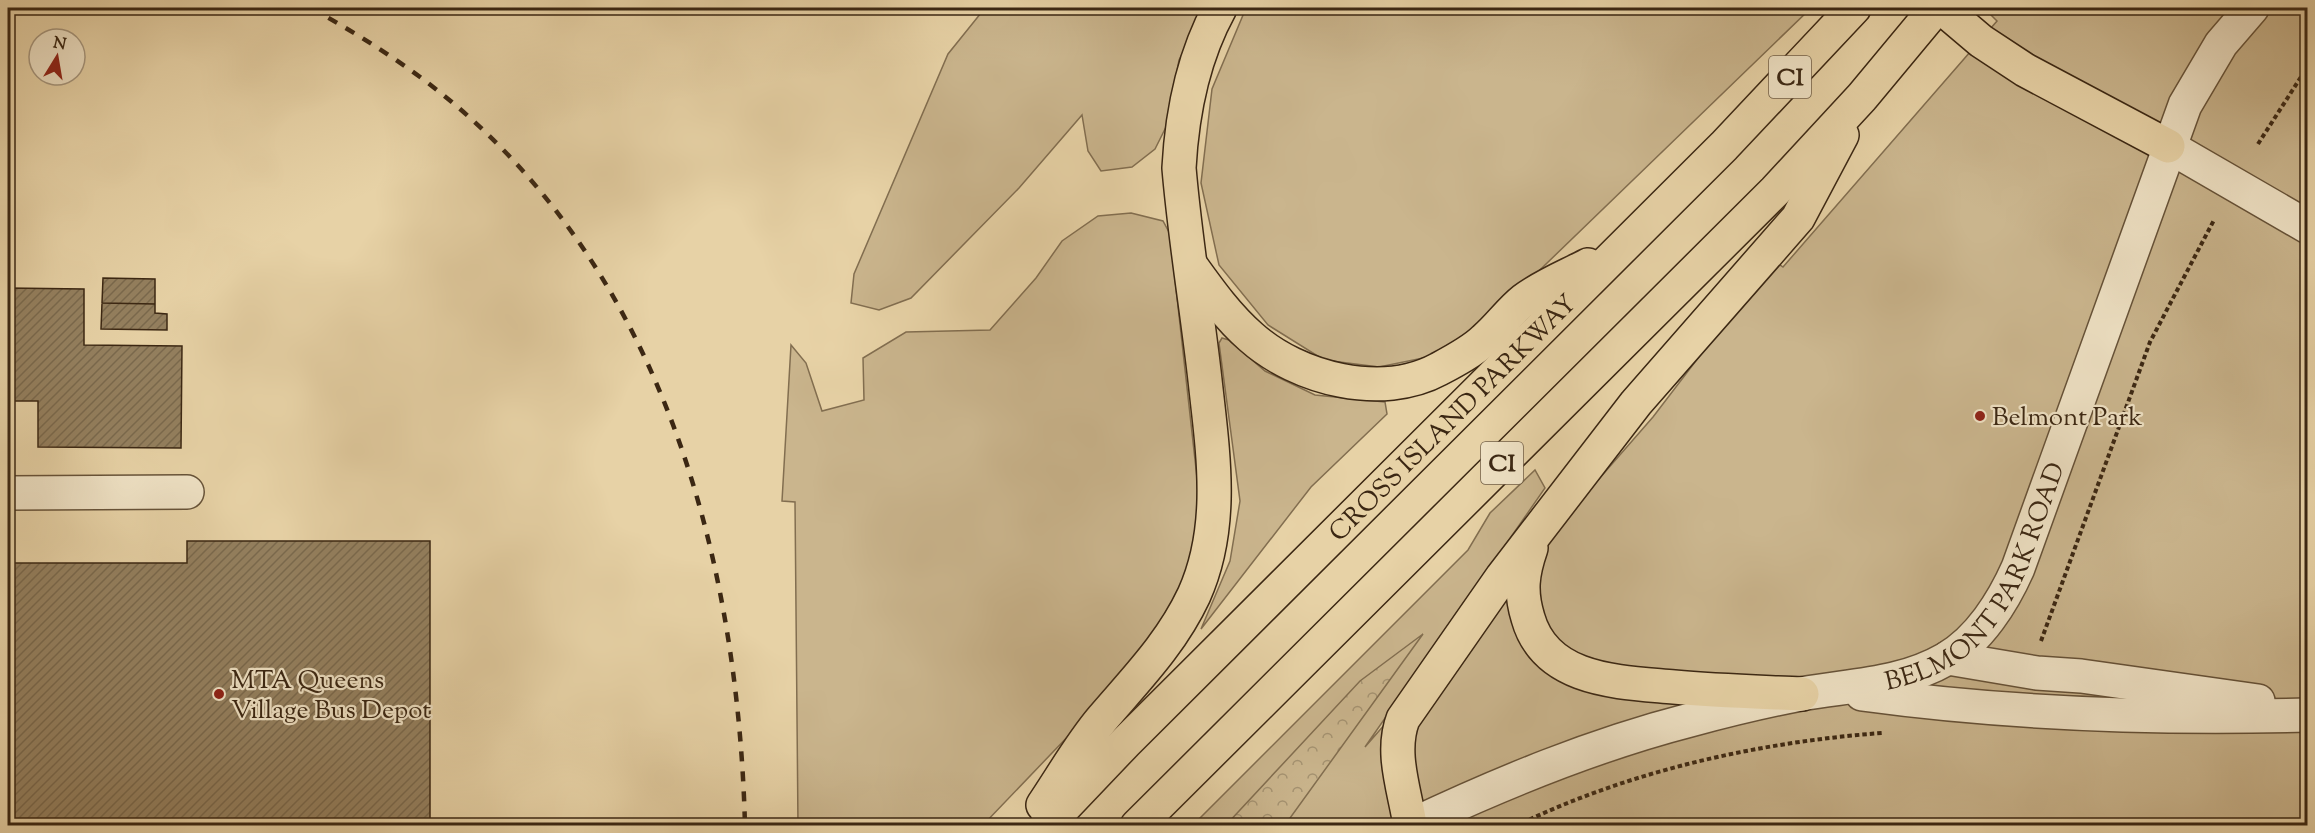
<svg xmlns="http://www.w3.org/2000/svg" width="2315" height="833" font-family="'Sorts Mill Goudy',serif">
<defs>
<pattern id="forest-crowns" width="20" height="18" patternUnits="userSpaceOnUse" patternTransform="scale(1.5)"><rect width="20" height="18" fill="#cab58d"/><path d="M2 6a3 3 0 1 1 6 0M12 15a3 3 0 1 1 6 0" fill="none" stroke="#a59372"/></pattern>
<pattern id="building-hatch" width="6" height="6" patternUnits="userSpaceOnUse" patternTransform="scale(1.5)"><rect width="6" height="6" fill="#94805f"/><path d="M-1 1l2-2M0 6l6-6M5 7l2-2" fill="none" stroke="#7a694d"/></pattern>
</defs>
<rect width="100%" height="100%" fill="#e7d2a6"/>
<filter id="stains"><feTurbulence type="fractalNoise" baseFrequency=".00333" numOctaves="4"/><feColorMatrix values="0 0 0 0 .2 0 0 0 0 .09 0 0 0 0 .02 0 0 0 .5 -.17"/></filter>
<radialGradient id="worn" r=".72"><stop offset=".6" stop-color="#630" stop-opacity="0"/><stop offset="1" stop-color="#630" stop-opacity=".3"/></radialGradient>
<path fill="#cab58d" stroke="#826e50" stroke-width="1.5" d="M985,8H1207L1179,60L1167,125L1155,149L1132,167L1101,171L1088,151L1082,115L1019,188L911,298L879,310L851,303L854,274L948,54Z
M1246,8H1811L1486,322L1433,356L1379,367L1324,360L1268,325L1219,265L1201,183L1212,89Z
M1994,8H2307V825L1192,826L1468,550L1490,513L1535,470L1545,488L1365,747L1653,417L1773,260L1783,267L1997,21L1989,13Z
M1131,213L1163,221L1170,234L1201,514L1184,581L1143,658L983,825H798L795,502L782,501L791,345L806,363L822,411L864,400L863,358L906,332L990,330L1036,278L1062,241L1098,216Z
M1222,338L1229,340L1265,371L1315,395L1385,402L1387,414L1311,487L1201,629L1230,561L1240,501L1219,343Z"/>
<path fill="url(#forest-crowns)" stroke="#826e50" stroke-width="1.5" d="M1423,634L1285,825H1226L1360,681Z"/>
<path fill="url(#building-hatch)" stroke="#3b2713" stroke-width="1.5" d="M103,278L155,279V304L102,303Z
M8,288L84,289V345L182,346L181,448L38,447V401H8Z
M102,303L155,304V313L167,314V330L101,329Z
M187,541H430V826H8V563H187Z"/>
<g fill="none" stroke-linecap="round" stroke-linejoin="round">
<defs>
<g id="minor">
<path d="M2168,146L2308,227"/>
<path d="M8,493L187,492"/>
<path d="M1948,658L2037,673L2081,676L2258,701"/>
<path d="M1862,694C2009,714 2160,719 2308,715"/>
<path id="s1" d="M1410,826C1501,783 1593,745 1690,720C1727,710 1764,701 1801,694C1851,685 1901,685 1946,659C1979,640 2003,602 2018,568L2185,105L2221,44L2252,8"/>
</g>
<g id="highway">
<path d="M1942,8L1981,41L2025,70L2168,146"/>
<path d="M1192,267C1210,292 1228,317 1251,337C1298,379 1382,400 1439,369C1454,361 1473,351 1485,339C1499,327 1510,311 1524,300C1542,286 1567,276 1588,265"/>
<path d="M1531,548C1522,574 1520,592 1528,618C1546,682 1620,682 1674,687C1717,691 1759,692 1802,694"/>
<path d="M1043,805C1062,777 1080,745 1102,719C1136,679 1171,644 1194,595C1225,526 1213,453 1205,380C1197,309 1185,239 1179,168C1182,112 1193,57 1220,8"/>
<path d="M1410,825C1405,791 1390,753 1403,719L1502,577L1636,403L1798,218L1842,135"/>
<path id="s2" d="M1046,826L1125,743L1724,146L1854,8"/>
<path d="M1137,826L1775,191L1862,97L1936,8"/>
</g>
</defs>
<use href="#minor" stroke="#665238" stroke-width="36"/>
<use href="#highway" stroke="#3b2713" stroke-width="36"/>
<path stroke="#3b2713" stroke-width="4" stroke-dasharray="4.5 3" stroke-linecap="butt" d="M2258,144L2308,66
M2041,641L2150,342L2214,220
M1516,826C1628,771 1759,742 1882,733"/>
<use href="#minor" stroke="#efe2c5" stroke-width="33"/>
<use href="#highway" stroke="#e7d2a6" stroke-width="33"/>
<path stroke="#3b2713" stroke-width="4.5" stroke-dasharray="10 10" stroke-linecap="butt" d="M311,8C361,36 409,66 453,103C664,281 738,560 745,826"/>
</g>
<g fill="#8f2418" stroke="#efe2c5" stroke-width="2">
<circle cx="1980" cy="416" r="6"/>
<circle cx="219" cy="694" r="6"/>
</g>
<g text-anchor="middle" stroke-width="4.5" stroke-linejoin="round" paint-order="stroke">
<g fill="#efe2c5" stroke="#715f48" stroke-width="1.5">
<rect x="1769" y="56" width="42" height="42" rx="4.5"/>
<rect x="1481" y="442" width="42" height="42" rx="4.5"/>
</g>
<g font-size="24" font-weight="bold" fill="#3b2713">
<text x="1790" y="85">CI</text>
<text x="1502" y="471">CI</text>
</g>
<g font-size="26" fill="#3b2713" stroke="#efe2c5" text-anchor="start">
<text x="1992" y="425">Belmont Park</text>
<text x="231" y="688">MTA Queens<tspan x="231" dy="30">Village Bus Depot</tspan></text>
</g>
<g font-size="26" fill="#3b2713" stroke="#efe2c5">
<text dy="9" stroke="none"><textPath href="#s2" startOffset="576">CROSS ISLAND PARKWAY</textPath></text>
<text dy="9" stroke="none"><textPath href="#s1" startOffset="646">BELMONT PARK ROAD</textPath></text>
</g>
</g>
<rect width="2315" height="833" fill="none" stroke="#e7d2a6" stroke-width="30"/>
<rect x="9" y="9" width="2297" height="815" fill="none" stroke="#3b2713" stroke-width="3"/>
<rect x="15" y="15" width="2285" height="803" fill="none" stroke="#3b2713" stroke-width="1.5"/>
<g transform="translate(57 57) rotate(11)"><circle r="28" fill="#efe2c5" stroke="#a7977e" stroke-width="1.5"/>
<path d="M0-4.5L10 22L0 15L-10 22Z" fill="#8f2418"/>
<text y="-9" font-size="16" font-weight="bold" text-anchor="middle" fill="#3b2713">N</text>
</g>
<rect width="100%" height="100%" filter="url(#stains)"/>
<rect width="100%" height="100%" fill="url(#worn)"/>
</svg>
